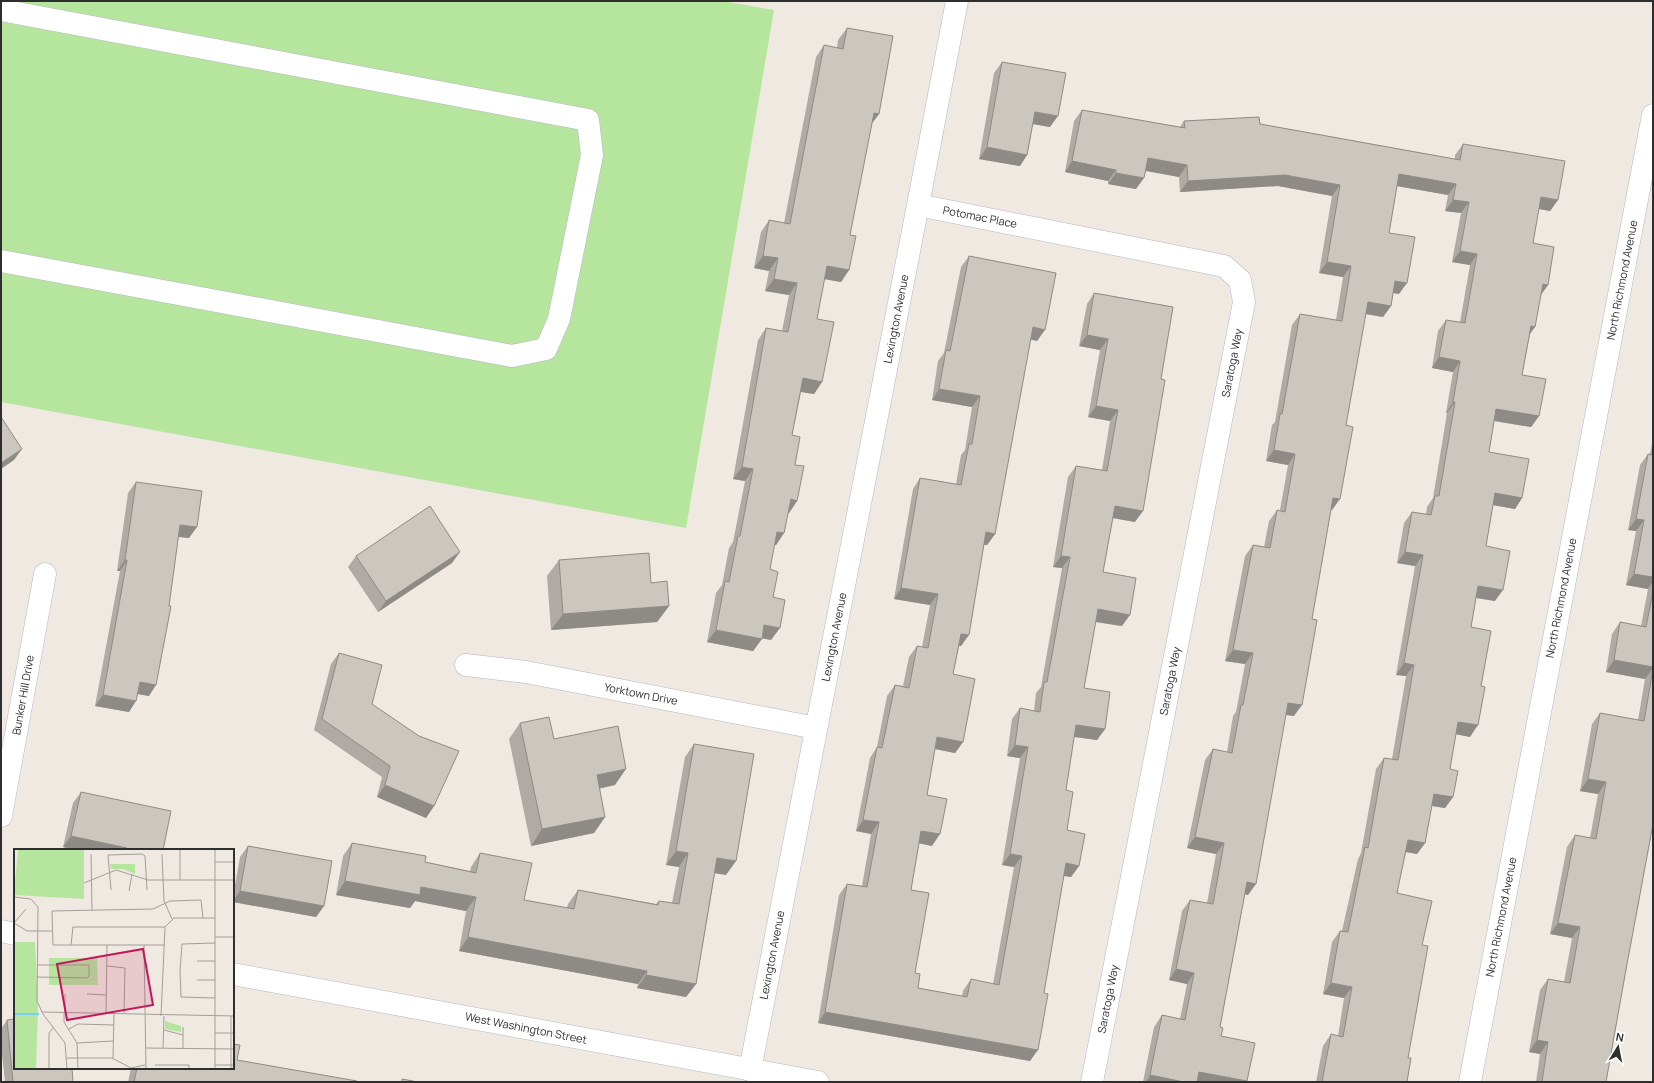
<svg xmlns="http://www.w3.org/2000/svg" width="1654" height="1083" font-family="Manrope,sans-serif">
<rect width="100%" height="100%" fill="#efe9e1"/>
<path fill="#b6e59e" d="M1,1H722L774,10L686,528L1,402Z"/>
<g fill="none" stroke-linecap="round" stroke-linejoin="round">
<defs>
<path id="minor" d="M1,10L588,120L592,155L559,319L546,349L512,356L1,261
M918,205L1224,266L1240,280L1244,302L1092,1082
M466,665L526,672L816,728
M1,816L45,574
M750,1070L918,205L957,1
M1470,1082L1653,115"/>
<path id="tertiary" d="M1,931L15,934
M233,974L818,1082"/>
</defs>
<use href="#minor" stroke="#b4b7c1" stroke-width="23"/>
<use href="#tertiary" stroke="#b4b7c1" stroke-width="23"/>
<use href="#minor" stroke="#fff" stroke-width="22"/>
<use href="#tertiary" stroke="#fff" stroke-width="22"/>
</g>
<path fill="#afaba4" d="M847,28L879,114L871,124L850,235L849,270L841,282L824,279L817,319L822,382L814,394L801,392L792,435L795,465L797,501L789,513L788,512L784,533L776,545H774L770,569L773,597L771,640L762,638L753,651L707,642L716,593L722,585L729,548L733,542L745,481L733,479L758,340L766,328L782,331L789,295L765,291L769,271L754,268L761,232L769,220L784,223L816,57L824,45L837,48L838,40Z
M1002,62L1050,127L1033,124L1027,155L1020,166L979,159L994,73Z
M1082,110L1180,127L1184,121L1260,124L1455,159V155L1463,144L1558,200L1550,211L1539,209L1533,243L1548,285L1541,295L1530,334L1522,375L1539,416L1531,427L1494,421L1489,452L1522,498L1515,509L1493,505L1486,546L1495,601L1476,598L1471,627L1470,737L1456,734L1450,769L1453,797L1445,808L1432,806L1425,843L1417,854L1406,852L1397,893L1422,945L1408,1058L1407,1082H1316L1323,1046L1331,1034L1338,1036L1344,998L1323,994L1332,942L1340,931H1342L1358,859L1361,853L1376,769L1384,758L1392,759L1406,676L1396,675L1415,566L1397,563L1404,523L1412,512L1426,514L1427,507L1433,498L1447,413H1446L1453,372L1432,368L1438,331L1446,320L1460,322L1470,265L1452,262L1461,213L1445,211L1448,195L1397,186L1389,233L1399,294L1393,293L1391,306L1383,317L1365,314L1346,425L1332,510H1331L1294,716L1285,715L1248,895L1245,894L1220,1027L1221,1036L1247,1081L1246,1082H1143L1154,1027L1162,1015L1180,1019L1187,984L1169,980L1182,911L1190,900L1207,903L1216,854L1187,848L1205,760L1213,749L1227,752L1233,716L1236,712L1245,664L1225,661L1245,556L1253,545L1264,547L1269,521L1277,510H1280L1288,465L1266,461L1272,425L1275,422L1292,325L1300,314L1336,320L1343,277L1319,273L1332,196L1278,186L1180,192L1179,177L1145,170L1136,189L1108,184V181L1065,172L1074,121Z
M969,256L1037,341L1030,339L995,534L987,545H984L961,646H959L953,674L963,742L955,753L935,749L927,795L932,846L919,843L911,890L915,973L918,988L962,996L963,991L971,979L993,984L1014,867L1002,865L1020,758L1007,756L1012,719L1020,708L1034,711L1036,693L1041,687L1062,568L1053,567L1068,477L1076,466L1102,470L1110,421L1088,417L1100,350L1079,346L1087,304L1094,293L1173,307L1135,522L1113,518L1103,572L1122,626L1095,622L1084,688L1105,729L1097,740L1074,737L1066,790L1067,830L1079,866L1071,877L1064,876L1030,1061L818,1023L839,895L847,884L862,886L871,834L856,831L870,758L877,747L887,696L895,685L903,686L909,657L917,646L922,647L930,605L894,599L913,489L920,478L956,484L961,455L965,450L972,407L932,400L938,361L944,353L961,267Z
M1653,439V824L1625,975L1606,1082H1536L1540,1054L1529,1052L1540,990L1548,979L1564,982L1572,938L1550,934L1567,847L1575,835L1590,838L1598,794L1580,791L1592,724L1600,713L1638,720L1645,679L1606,672L1612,634L1620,622L1641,626L1648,589L1626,585L1636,531L1628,530L1640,465L1648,454H1650Z
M136,482L189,538L178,537L149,696L138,694L129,712L95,706L120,571H117L128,493Z
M356,556L452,563L378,612L348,567Z
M559,560L651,583L669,606L657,622L551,630L547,576Z
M339,653L372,704L434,806L426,818L377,797L382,777L314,730L331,664Z
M520,723L615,785L599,789L605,817L594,833L531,846L509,739Z
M694,744L726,875L715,873L696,984L686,997L637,988L638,984L459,951L466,911L415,901L410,908L336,895L343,856L352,843L425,862L470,871L471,867L480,853L524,900L567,908L568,904L578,890L656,904L659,901L672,903L679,867L666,865L685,757Z
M81,792L163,850H76L63,847L73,803Z
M248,846L324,906L316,917L233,902V896L240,857Z
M7,1020L73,1082H5L1,1045V1029Z
M237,1060L357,1082H128L131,1068H233Z"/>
<path fill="#8e8b86" d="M1035,112L1058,116L1050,127L1027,123Z
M874,113L879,114L870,126Z
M987,147L1027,155L1020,166L979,159Z
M1148,158L1187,165L1179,177L1140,170Z
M1072,161L1116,170L1108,181L1065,172Z
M1116,173L1144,178L1136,189L1108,184Z
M1399,174L1456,184L1448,195L1391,185Z
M1285,175L1340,185L1332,196L1278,186L1180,192L1188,181Z
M1541,197L1558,200L1550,211L1533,208Z
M1453,200L1469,202L1461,213L1445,211Z
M1460,251L1477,254L1470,265L1452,262Z
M763,256L778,258L769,271L754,268Z
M1327,262L1351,266L1343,277L1319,273Z
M827,266L849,270L841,282L819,278Z
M774,279L797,283L789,295L765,291Z
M1395,281L1407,283L1399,294L1388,292Z
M1543,284L1548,285L1540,296Z
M1368,302L1391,306L1383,317L1360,313Z
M1531,326L1535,327L1527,338Z
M1033,327L1045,330L1037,341L1025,338Z
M1087,335L1108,339L1100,350L1079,346Z
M1439,357L1460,361L1453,372L1432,368Z
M803,378L822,382L814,394L795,391Z
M939,389L980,396L972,407L932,400Z
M1453,402H1455L1447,413H1446Z
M1096,406L1118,410L1110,421L1088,417Z
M1496,409L1539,416L1531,427L1489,420Z
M22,449L14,460L1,469V463Z
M1274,450L1295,454L1288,465L1266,461Z
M742,467L753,469L745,481L733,479Z
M1495,493L1522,498L1515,509L1487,504Z
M1333,498L1340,499L1332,510L1325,509Z
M791,499L797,501L789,513L782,511Z
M1115,506L1143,511L1135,522L1107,517Z
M1636,519L1644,520L1636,531L1628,530Z
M180,525L197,527L189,538L172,536Z
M777,532L784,533L776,545L768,544Z
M986,532L995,534L987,545L978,544Z
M460,552L452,563L378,612L386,601Z
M1405,552L1423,555L1415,566L1397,563Z
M1061,556L1070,557L1062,568L1053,567Z
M125,560H127L120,571H117Z
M1634,574L1653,577V581L1648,589L1626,585Z
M1478,586L1503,590L1495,601L1471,597Z
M901,588L938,594L930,605L894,599Z
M669,606L657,622L551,630L563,614Z
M1098,609L1130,615L1122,626L1090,621Z
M764,625L780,628L771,640L756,637Z
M716,630L762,639L753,651L707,642Z
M961,634L969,635L961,646L953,645Z
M1233,650L1253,653L1245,664L1225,661Z
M1614,660L1653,667V668L1645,679L1606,672Z
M1404,663L1414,665L1406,676L1396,675Z
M140,682L156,685L149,696L132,693Z
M103,695L136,701L129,712L95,706Z
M1288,703L1302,705L1294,716L1280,714Z
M1458,722L1478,725L1470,737L1450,733Z
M1076,725L1105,729L1097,740L1068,736Z
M937,737L963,742L955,753L930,748Z
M1015,745L1028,747L1020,758L1007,756Z
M626,769L615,785L585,791L597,775Z
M1588,779L1606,782L1598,794L1580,791Z
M385,785L434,806L426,818L377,797Z
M1434,794L1453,797L1445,808L1426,805Z
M605,817L594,833L531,846L542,829Z
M863,820L879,822L871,834L856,831Z
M921,831L940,834L932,846L913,842Z
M71,836L127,848L125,850H76L63,847Z
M1195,837L1224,843L1216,854L1187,848Z
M1408,840L1425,843L1417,854L1400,851Z
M676,851L688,853L679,867L666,865Z
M1010,854L1022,856L1014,867L1002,865Z
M717,858L736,861L726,875L708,872Z
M1066,863L1079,866L1071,877L1059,875Z
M345,881L421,887L476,897L466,911L415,901L410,908L336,895Z
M1247,882L1256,884L1248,895L1240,893Z
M240,891L324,906L316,917L233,902V901Z
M1558,923L1580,927L1572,938L1550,934Z
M468,937L647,971L638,984L459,951Z
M1176,969L1194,973L1187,984L1169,980Z
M646,975L696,984L686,997L637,988Z
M1331,983L1352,987L1344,998L1323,994Z
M825,1012L1038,1050L1030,1061L818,1023Z
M1537,1040L1548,1042L1540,1054L1529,1052Z
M1199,1072L1247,1081L1246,1082H1192Z
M1150,1075L1184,1082H1146Z"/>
<path fill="#cbc7bf" stroke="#8e8b86" d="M847,28L893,36L879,114L874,113L850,235L856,236L849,270L827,266L817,319L834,322L822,382L803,378L792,435L800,437L795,465L804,466L797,501L791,499L784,533L777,532L770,569L778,572L773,597L785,600L780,628L764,625L762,639L716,630L725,581L729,582L738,536H740L753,469L742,467L766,328L788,332L797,283L774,279L778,258L763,256L769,220L790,224L824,45L843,49Z
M1002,62L1066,73L1058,116L1035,112L1027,155L987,147Z
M1082,110L1185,128L1184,121L1259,117L1260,124L1460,160L1463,144L1565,161L1558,200L1541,197L1533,243L1554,247L1548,285L1543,284L1535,327L1531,326L1522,375L1546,379L1539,416L1496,409L1489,452L1529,459L1522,498L1495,493L1486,546L1510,551L1503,590L1478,586L1471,627L1491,631L1481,686L1485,687L1478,725L1458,722L1450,769L1458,771L1453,797L1434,794L1425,843L1408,840L1397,893L1432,901L1422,945L1428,946L1408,1058H1411L1407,1082H1322L1331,1034L1343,1037L1352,987L1331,983L1340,931L1348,932L1365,847L1368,848L1384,758L1398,760L1414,665L1404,663L1423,555L1405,552L1412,512L1431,515L1435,496H1439L1455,402H1453L1460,361L1439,357L1446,320L1465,323L1477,254L1460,251L1469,202L1453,200L1456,184L1399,174L1389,233L1415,237L1407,283L1395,281L1391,306L1368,302L1346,425L1353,427L1340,499L1333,498L1312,619L1317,620L1302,705L1288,703L1256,884L1247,882L1220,1027L1223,1028L1221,1036L1255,1043L1247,1081L1199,1072L1197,1082H1184L1150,1075L1162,1015L1185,1020L1194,973L1176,969L1190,900L1213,904L1224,843L1195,837L1213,749L1232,753L1241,705H1243L1253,653L1233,650L1253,545L1270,548L1277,510L1285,512L1295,454L1274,450L1280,414H1282L1300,314L1342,321L1351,266L1327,262L1340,185L1285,175L1188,181L1187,165L1148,158L1144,178L1116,173V170L1072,161Z
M969,256L1056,273L1045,330L1033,327L995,534L986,532L969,635L961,634L953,674L975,679L963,742L937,737L927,795L947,799L940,834L921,831L911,890L929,893L915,973L920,974L918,988L967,997L971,979L999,985L1022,856L1010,854L1028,747L1015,745L1020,708L1040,712L1044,682H1047L1070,557L1061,556L1076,466L1107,471L1118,410L1096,406L1108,339L1087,335L1094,293L1173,307L1161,379L1165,380L1143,511L1115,506L1103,572L1136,578L1130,615L1098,609L1084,688L1110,692L1105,729L1076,725L1066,790L1073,792L1067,830L1085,834L1079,866L1066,863L1044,993L1048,994L1038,1050L825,1012L847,884L867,887L879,822L863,820L877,747L882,748L895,685L909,688L917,646L928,648L938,594L901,588L920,478L961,485L969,444H972L980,396L939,389L946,350L950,351Z
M1,417L22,449L1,463Z
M1648,454L1653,455V577L1634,574L1644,520L1636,519Z
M136,482L202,491L197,527L180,525L169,606H171L156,685L140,682L136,701L103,695L127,560H125Z
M430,506L460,552L386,601L356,556Z
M649,553L651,583L667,581L669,606L563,614L559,560Z
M1653,592V667L1614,660L1620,622L1646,627Z
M339,653L382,665L372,704L419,736L459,751L434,806L385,785L390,766L322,719Z
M1653,669V824L1625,975L1606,1082H1542L1548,1042L1537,1040L1548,979L1570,983L1580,927L1558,923L1575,835L1596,839L1606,782L1588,779L1600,713L1644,721Z
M549,717L554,739L618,726L626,769L597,775L605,817L542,829L520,723Z
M694,744L754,754L736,861L717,858L696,984L646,975L647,971L468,937L476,897L421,887L420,895L345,881L352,843L426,856L425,862L476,873L480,853L532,863L524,900L574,909L578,890L658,905L659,901L679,904L688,853L676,851Z
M81,792L171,811L163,850H126L127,848L71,836Z
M248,846L332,861L324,906L240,891Z
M15,1019V1068H72L73,1082H13L7,1020Z
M233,1044L240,1045L237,1060L357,1081V1082H134L137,1068H233Z
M402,1079L418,1082H402Z"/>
<g text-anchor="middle" stroke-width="3" stroke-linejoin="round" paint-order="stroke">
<g font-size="11" fill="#2e2e2e" stroke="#fff">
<text transform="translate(980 217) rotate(11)" y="4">Potomac Place</text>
<text transform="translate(1622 280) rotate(-79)" y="4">North Richmond Avenue</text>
<text transform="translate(896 319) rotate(-79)" y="4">Lexington Avenue</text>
<text transform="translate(1232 363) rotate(-79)" y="4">Saratoga Way</text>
<text transform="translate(1561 598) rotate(-79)" y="4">North Richmond Avenue</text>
<text transform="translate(834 637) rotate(-79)" y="4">Lexington Avenue</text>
<text transform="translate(1170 681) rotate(-79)" y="4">Saratoga Way</text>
<text transform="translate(641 694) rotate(11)" y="4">Yorktown Drive</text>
<text transform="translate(23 695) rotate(-80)" y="4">Bunker Hill Drive</text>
<text transform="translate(1501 917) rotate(-79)" y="4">North Richmond Avenue</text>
<text transform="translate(772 955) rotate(-79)" y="4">Lexington Avenue</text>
<text transform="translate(1108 999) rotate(-79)" y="4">Saratoga Way</text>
<text transform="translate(526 1028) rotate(11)" y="4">West Washington Street</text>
</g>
</g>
<g transform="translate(14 849)">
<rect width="220" height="220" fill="#efe9e1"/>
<path d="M4,0H70V50L0,46ZM96,15H121V25L109,20H97ZM0,93H21L24,160L22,220H0ZM35,109H83L84,136H35ZM151,172L167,177V183L151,180Z" fill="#b6e59e"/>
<path fill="none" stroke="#75cff0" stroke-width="2" d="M0,165H25"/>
<path fill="none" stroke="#a29e99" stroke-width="1" d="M77,5L78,61M148,5L150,52L158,70M201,13H220M166,31V0M70,34L102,21L134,31H220M97,41L94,6L128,5L131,7L133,41M115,42L118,25M0,48L17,50L24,58L23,152L29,165L51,194L53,220M0,74L13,82H38M0,74L12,60M151,78L160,69H201M201,88H220M57,96L59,78H151M130,96L132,220M150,96H39L38,62L139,60L156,52L187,51L189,69M183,112H201M93,117L111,119L110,164M23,128L73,129L75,127V116H23M183,131H201M73,145L92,146M201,149L167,148L166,122L168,95L201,94M28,163L220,167M50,164V173L63,194L64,220M51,164V145M92,164L93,96M147,167L151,78M55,180L64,175L100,176M150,181L169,186M201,184H220M63,194L99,192M131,199L220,200M149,199L150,167M169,200V178M53,209H98L117,219L131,216M99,209L100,164M141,216H175V220M201,216H220M35,220V184L40,178M201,220V0M217,220V167"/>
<path fill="#c2185b" fill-opacity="0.15" stroke="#c2185b" stroke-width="2" d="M129,100L139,156L53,171L43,115Z"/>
<rect width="220" height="220" fill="none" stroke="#2e2e2e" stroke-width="2"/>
</g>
<rect width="1654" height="1083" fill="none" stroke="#2e2e2e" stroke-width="4"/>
<g transform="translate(1618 1047) rotate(10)" stroke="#ffffff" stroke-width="3" paint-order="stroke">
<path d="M0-3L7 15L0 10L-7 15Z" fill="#2e2e2e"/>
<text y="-6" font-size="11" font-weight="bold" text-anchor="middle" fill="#2e2e2e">N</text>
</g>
</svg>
